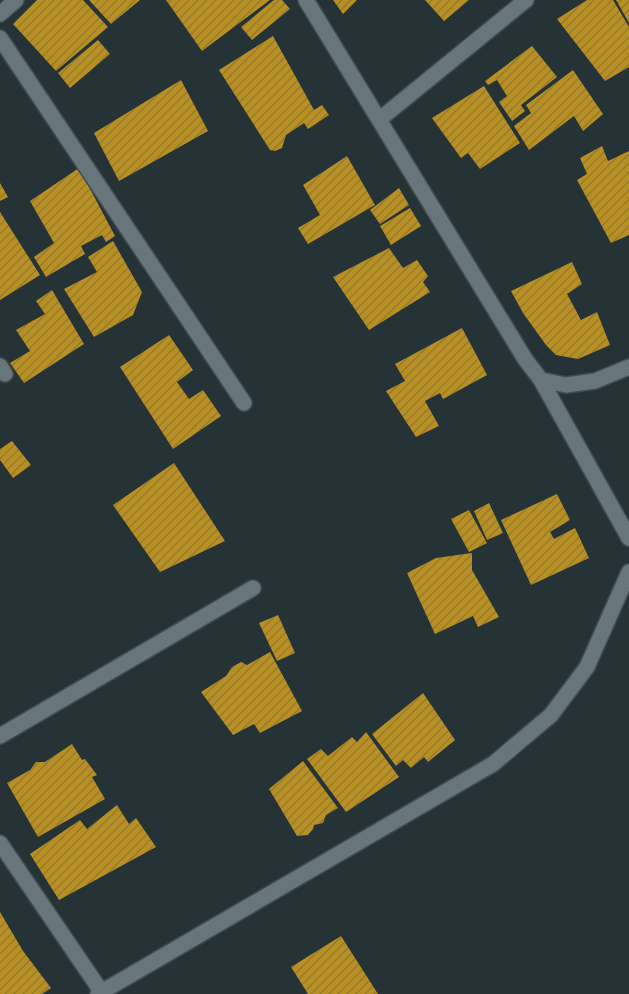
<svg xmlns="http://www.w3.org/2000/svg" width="629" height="994" font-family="Ubuntu,sans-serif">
<defs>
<pattern id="building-hatch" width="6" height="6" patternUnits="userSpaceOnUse" patternTransform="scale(1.5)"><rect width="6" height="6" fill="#b88f23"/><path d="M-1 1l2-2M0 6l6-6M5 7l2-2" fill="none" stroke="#967a2e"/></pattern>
</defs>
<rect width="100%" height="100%" fill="#253236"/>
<path fill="url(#building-hatch)" d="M37,0H83L108,27L56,71L13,24Z
M89,0H140L111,24Z
M166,0H270L202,51Z
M274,0H282L290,9L252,40L241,27Z
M333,0H357L343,14Z
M425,0H469L444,21Z
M587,0H613L629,27V67L605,81L557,19Z
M616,0H629V23Z
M273,36L314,110L322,105L329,115L308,129L304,123L286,135L282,148L275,151L270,150L219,70Z
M98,40L110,54L70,88L58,73Z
M532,46L557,77L521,105L525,111L512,121L499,102L507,96L497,80L488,85L485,81Z
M573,70L603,114L583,131L574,116L529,150L514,126L531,113L526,105Z
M181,80L208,131L119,181L94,133Z
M484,86L520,143L480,169L468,153L461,158L432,118Z
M602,146L608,161L629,151V235L611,243L577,180L587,174L580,158Z
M347,156L375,205L308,244L298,228L320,215L303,185Z
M79,168L115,236L106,242L102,235L81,246L85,254L46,277L34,257L54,243L30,201Z
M0,183L8,197L0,201Z
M399,188L409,205L380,224L370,210Z
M410,208L421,226L391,245L380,226Z
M0,212L40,275L0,300Z
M113,241L142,292L133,315L94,337L64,289L97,272L88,257Z
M389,248L403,268L417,260L428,276L423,282L430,292L369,330L333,277Z
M572,262L582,284L567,294L581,320L597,312L610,345L578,359L556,355L546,345L523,313L511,291Z
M52,290L84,344L24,383L10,363L30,351L16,330L45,314L36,301Z
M462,328L487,375L443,399L440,393L425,401L439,426L416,437L386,391L405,381L395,364Z
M169,335L193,370L177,382L189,399L203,390L221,416L173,449L120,367Z
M12,441L31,465L13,478L0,460V449Z
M174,463L225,541L160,572L113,505Z
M557,494L570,520L550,532L554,539L575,528L589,558L531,585L501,520Z
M489,503L503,533L487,540L474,511Z
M469,510L487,543L469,552L451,519Z
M472,553V570L499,617L478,627L473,616L435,634L407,573L436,558Z
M278,615L295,653L277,661L259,623Z
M270,652L302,711L260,733L254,724L233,735L201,692L226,676L232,667L241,662L247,665Z
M423,693L455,740L428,762L424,757L411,768L403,760L396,766L372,734Z
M366,732L399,777L346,812L307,759L321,749L328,756L352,737L357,742Z
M72,744L82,760L85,759L97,775L92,777L105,799L38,837L7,783L30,770L36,762H45Z
M303,761L338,808L326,815L323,823L314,825L313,829L308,835L297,836L269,789Z
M117,805L129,824L136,818L156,847L59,900L30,854L80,820L87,829Z
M0,912L23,951L51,988L42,994H0Z
M341,936L378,994H308L291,967Z"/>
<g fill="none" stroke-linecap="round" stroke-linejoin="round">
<defs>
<path id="service" d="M0,366L5,374"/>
<path id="minor" d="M306,0L525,359L541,380L566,385L595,381L629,367
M0,14L16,0
M0,38L244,403
M380,119L526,0
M541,380L629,538
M0,736L253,588
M0,843L103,994
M98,994L493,764L551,715L587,667L629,572"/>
</defs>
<use href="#service" stroke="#414d50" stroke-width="18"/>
<use href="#minor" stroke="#414d50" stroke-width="18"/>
<use href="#service" stroke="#67767a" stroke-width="15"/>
<use href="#minor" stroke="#67767a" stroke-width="15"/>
</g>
</svg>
